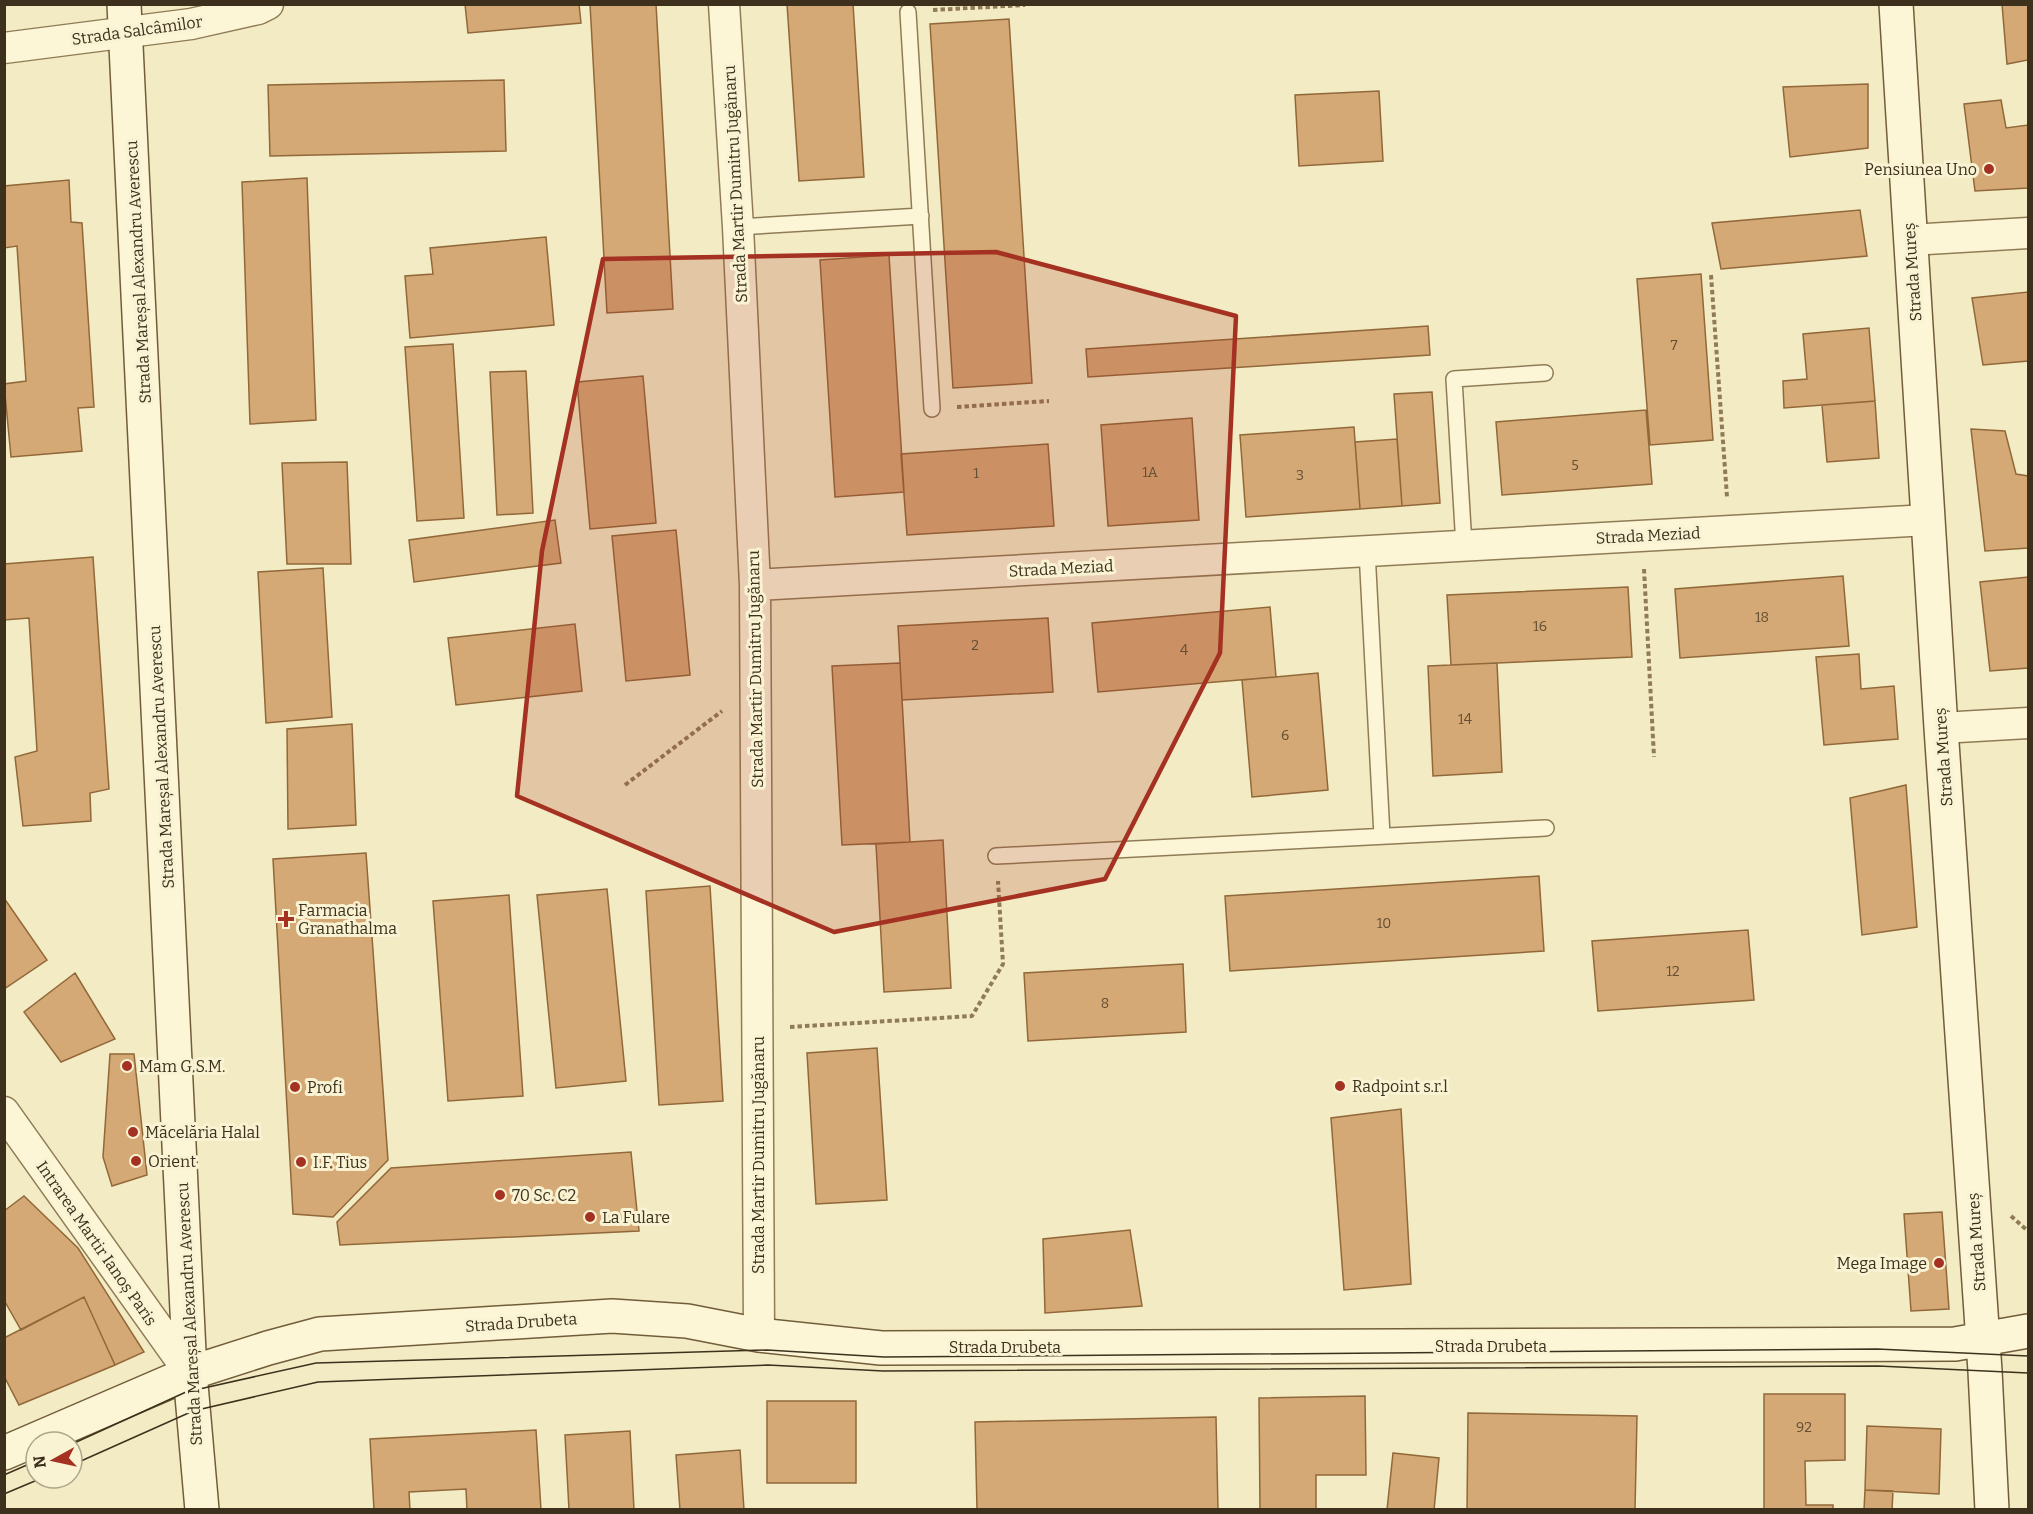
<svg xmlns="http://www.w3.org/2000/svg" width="2033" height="1514" font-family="Bitter,serif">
<rect width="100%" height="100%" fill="#f3ebc3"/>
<path fill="#d5a975" stroke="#91683a" stroke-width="1.5" d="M465,4H579L581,23L468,33Z
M590,4H656L673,309L607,313Z
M787,4H853L864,177L799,181Z
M2002,4H2028V60L2007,64Z
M1009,19L1032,383L953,388L930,24Z
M504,80L506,151L270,156L268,85Z
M1868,84V148L1790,157L1783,87Z
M1379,91L1383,161L1299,166L1295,95Z
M2001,100L2006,128L2028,125V188L1975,191L1964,104Z
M307,178L316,420L250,424L242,182Z
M69,180L71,222L82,223L94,407L78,408L82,451L11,457L4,384L26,381L17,246L4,248V186Z
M1860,210L1867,256L1721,269L1712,223Z
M546,237L554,325L410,338L405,276L433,274L430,248Z
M889,255L904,492L835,497L820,260Z
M1701,274L1713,440L1650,445L1637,279Z
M2028,292V361L1983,365L1972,298Z
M1428,326L1430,355L1088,377L1086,349Z
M1869,328L1875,401L1784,408L1783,381L1807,379L1803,334Z
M453,344L464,518L417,521L405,347Z
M526,371L533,513L497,515L490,372Z
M643,376L656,523L590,529L577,382Z
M1432,392L1440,503L1402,506L1394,394Z
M1875,401L1879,458L1827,462L1822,405Z
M1646,410L1652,484L1502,495L1496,422Z
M1192,418L1199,520L1108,526L1101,425Z
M1354,427L1360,509L1246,517L1240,435Z
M1971,429L2005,431L2016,474L2028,476V548L1985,551Z
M1397,439L1402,506L1360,509L1355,442Z
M1048,444L1054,526L907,535L901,454Z
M347,462L351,564H287L282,463Z
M555,520L561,563L414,582L409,540Z
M676,530L690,675L626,681L612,536Z
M93,557L109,789L90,793L91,821L23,826L15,757L37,751L29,618L4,620V564Z
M323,568L332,717L266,723L258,572Z
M1843,576L1849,646L1680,658L1675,589Z
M2028,577V668L1990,671L1980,582Z
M1628,587L1632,657L1451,665L1447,595Z
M1270,607L1276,677L1098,692L1092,623Z
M1048,618L1053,692L902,700L898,626Z
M575,624L582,691L456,705L448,638Z
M1859,654L1861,689L1894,686L1898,739L1824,745L1816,657Z
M900,663L910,842L842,845L832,666Z
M1497,663L1502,772L1433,776L1428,666Z
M1318,673L1328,790L1252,797L1242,680Z
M352,724L356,825L288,829L287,729Z
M1906,785L1917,927L1862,935L1850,798Z
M943,840L951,988L884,992L876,844Z
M366,853L388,1160L333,1217L293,1214L273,859Z
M1539,876L1544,951L1230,971L1225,896Z
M710,886L723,1101L659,1105L646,891Z
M607,889L626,1081L556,1088L537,895Z
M509,895L523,1096L448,1101L433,901Z
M4,898L47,960L4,989Z
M1748,930L1754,1000L1598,1011L1592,941Z
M1183,964L1186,1032L1028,1041L1024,973Z
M75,973L115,1039L61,1062L24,1012Z
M877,1048L887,1200L816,1204L807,1053Z
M110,1054H134L147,1175L112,1186L103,1157Z
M1401,1109L1411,1284L1344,1290L1331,1118Z
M631,1152L639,1231L340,1245L337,1222L391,1168Z
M24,1196L78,1248L144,1352L115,1365L84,1297L21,1330L4,1300V1211Z
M1942,1212L1949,1309L1911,1311L1904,1214Z
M1130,1230L1142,1306L1045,1313L1043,1239Z
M84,1297L115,1365L19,1405L4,1376V1338Z
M1764,1394H1845V1460L1805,1461L1806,1505H1833V1510H1764Z
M1365,1396L1366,1475H1316V1510H1260L1259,1398Z
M767,1401H856V1483H767Z
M1468,1413L1637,1416L1635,1510H1467Z
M1216,1417L1218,1510H977L975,1422Z
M1867,1426L1941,1429L1939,1494L1865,1490Z
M536,1430L541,1510H467L466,1489L409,1492L410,1510H374L370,1439Z
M630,1431L634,1510H569L565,1435Z
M740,1450L744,1510H680L676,1455Z
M1393,1453L1439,1458L1434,1510H1387Z
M1865,1490L1893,1491L1892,1510H1864Z"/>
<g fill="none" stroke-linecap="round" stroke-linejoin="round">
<defs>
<path id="lane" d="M908,12L932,409
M738,227L921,216
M1464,546L1454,379L1545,373
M1367,551L1382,836
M996,856L1546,828"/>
<path id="street" d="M724,4L738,227L755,585L759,1335
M4,48L191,24L258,9L268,4
M1910,240L2028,233
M755,585L1928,520
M1941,728L2028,723
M4,1112L190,1373"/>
<path id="secondary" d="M124,4L190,1373L202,1510
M1896,4L1941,728L1985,1371L1992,1510
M4,1453L190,1373L268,1348L320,1334L612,1316L687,1321L759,1335L881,1348L1955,1344L2028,1331"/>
</defs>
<use href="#lane" stroke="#8f7c57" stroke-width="18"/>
<use href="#street" stroke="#8f7c57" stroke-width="33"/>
<use href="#secondary" stroke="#715d3a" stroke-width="36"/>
<path stroke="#8f7c57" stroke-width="4" stroke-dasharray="4.5 3" stroke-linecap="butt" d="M933,10L1025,5
M1711,275L1727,497
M957,407L1049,401
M1644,569L1654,757
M625,785L722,711
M790,1027L972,1016L1003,964L998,881
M2011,1216L2028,1231"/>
<use href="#lane" stroke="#fcf6d7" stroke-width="15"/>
<use href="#street" stroke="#fcf6d7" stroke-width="30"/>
<use href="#secondary" stroke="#fcf6d7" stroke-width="33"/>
<path stroke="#3d311d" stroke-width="1.5" d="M72,1444L186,1392L316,1363L767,1350L884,1357L1877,1349L2028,1356
M72,1465L193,1411L318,1382L768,1365L883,1371L1878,1366L2028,1373
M4,1475L36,1461
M4,1494L42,1478"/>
</g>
<path fill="#a43121" fill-opacity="0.2" stroke="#a43121" stroke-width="4.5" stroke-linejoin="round" d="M996,252L1236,316L1220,653L1105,879L834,932L517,796L542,551L603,259Z"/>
<g fill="#a43121" stroke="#f9f3d3" stroke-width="2">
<circle cx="1989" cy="169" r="6"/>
<path d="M283 910h6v6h6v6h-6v6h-6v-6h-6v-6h6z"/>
<circle cx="127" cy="1066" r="6"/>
<circle cx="1340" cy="1086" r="6"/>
<circle cx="295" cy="1087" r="6"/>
<circle cx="133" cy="1132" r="6"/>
<circle cx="136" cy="1161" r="6"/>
<circle cx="301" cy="1162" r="6"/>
<circle cx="500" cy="1195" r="6"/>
<circle cx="590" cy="1217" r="6"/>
<circle cx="1939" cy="1263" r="6"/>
</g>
<g text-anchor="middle" stroke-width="6" stroke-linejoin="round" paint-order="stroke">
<g font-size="14" fill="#634f33">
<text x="1674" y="350">7</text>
<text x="1575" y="470">5</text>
<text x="1150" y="477">1A</text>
<text x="976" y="478">1</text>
<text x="1300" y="480">3</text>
<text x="1762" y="622">18</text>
<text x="1540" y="631">16</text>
<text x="975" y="650">2</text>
<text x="1184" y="655">4</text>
<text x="1465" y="724">14</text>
<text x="1285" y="740">6</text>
<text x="1384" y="928">10</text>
<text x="1673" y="976">12</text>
<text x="1105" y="1008">8</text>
<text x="1804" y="1432">92</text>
</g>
<g font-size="16" fill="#3d311d" stroke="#f9f3d3">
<text transform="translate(137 30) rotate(-8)" y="6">Strada Salcâmilor</text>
<text transform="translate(735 184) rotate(-93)" y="6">Strada Martir Dumitru Jugănaru</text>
<text transform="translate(138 272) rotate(-93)" y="6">Strada Mareșal Alexandru Averescu</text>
<text transform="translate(1912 272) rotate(-94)" y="6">Strada Mureș</text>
<text transform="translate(1648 535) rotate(-3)" y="6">Strada Meziad</text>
<text transform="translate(1061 568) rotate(-3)" y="6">Strada Meziad</text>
<text transform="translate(755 669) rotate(-91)" y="6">Strada Martir Dumitru Jugănaru</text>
<text transform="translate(161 757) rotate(-93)" y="6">Strada Mareșal Alexandru Averescu</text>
<text transform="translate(1943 757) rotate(-94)" y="6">Strada Mureș</text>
<text transform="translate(758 1155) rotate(-90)" y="6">Strada Martir Dumitru Jugănaru</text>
<text transform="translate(1976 1242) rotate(-94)" y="6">Strada Mureș</text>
<text transform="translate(97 1243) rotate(55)" y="6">Intrarea Martir Ianoș Paris</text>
<text transform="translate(189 1314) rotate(-93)" y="6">Strada Mareșal Alexandru Averescu</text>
<text transform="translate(521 1322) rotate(-4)" y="6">Strada Drubeta</text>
<text x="1491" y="1352">Strada Drubeta</text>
<text x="1005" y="1353">Strada Drubeta</text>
</g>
<g font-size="16" fill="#3d311d" stroke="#f9f3d3" text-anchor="start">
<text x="1977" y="175" text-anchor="end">Pensiunea Uno</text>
<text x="298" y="916">Farmacia<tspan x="298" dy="18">Granathalma</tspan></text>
<text x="139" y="1072">Mam G.S.M.</text>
<text x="1352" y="1092">Radpoint s.r.l</text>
<text x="307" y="1093">Profi</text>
<text x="145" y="1138">Măcelăria Halal</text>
<text x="148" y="1167">Orient</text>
<text x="313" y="1168">I.F. Tius</text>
<text x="512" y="1201">70 Sc. C2</text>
<text x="602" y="1223">La Fulare</text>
<text x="1927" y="1269" text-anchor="end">Mega Image</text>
</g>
</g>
<rect width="2033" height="1514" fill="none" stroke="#3d311d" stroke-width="12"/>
<g transform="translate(54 1460) rotate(262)"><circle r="28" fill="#f9f3d3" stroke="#aea58a" stroke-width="1.5"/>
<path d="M0-4.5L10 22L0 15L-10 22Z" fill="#a43121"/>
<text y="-9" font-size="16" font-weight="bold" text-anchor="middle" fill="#3d311d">N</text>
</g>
</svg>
